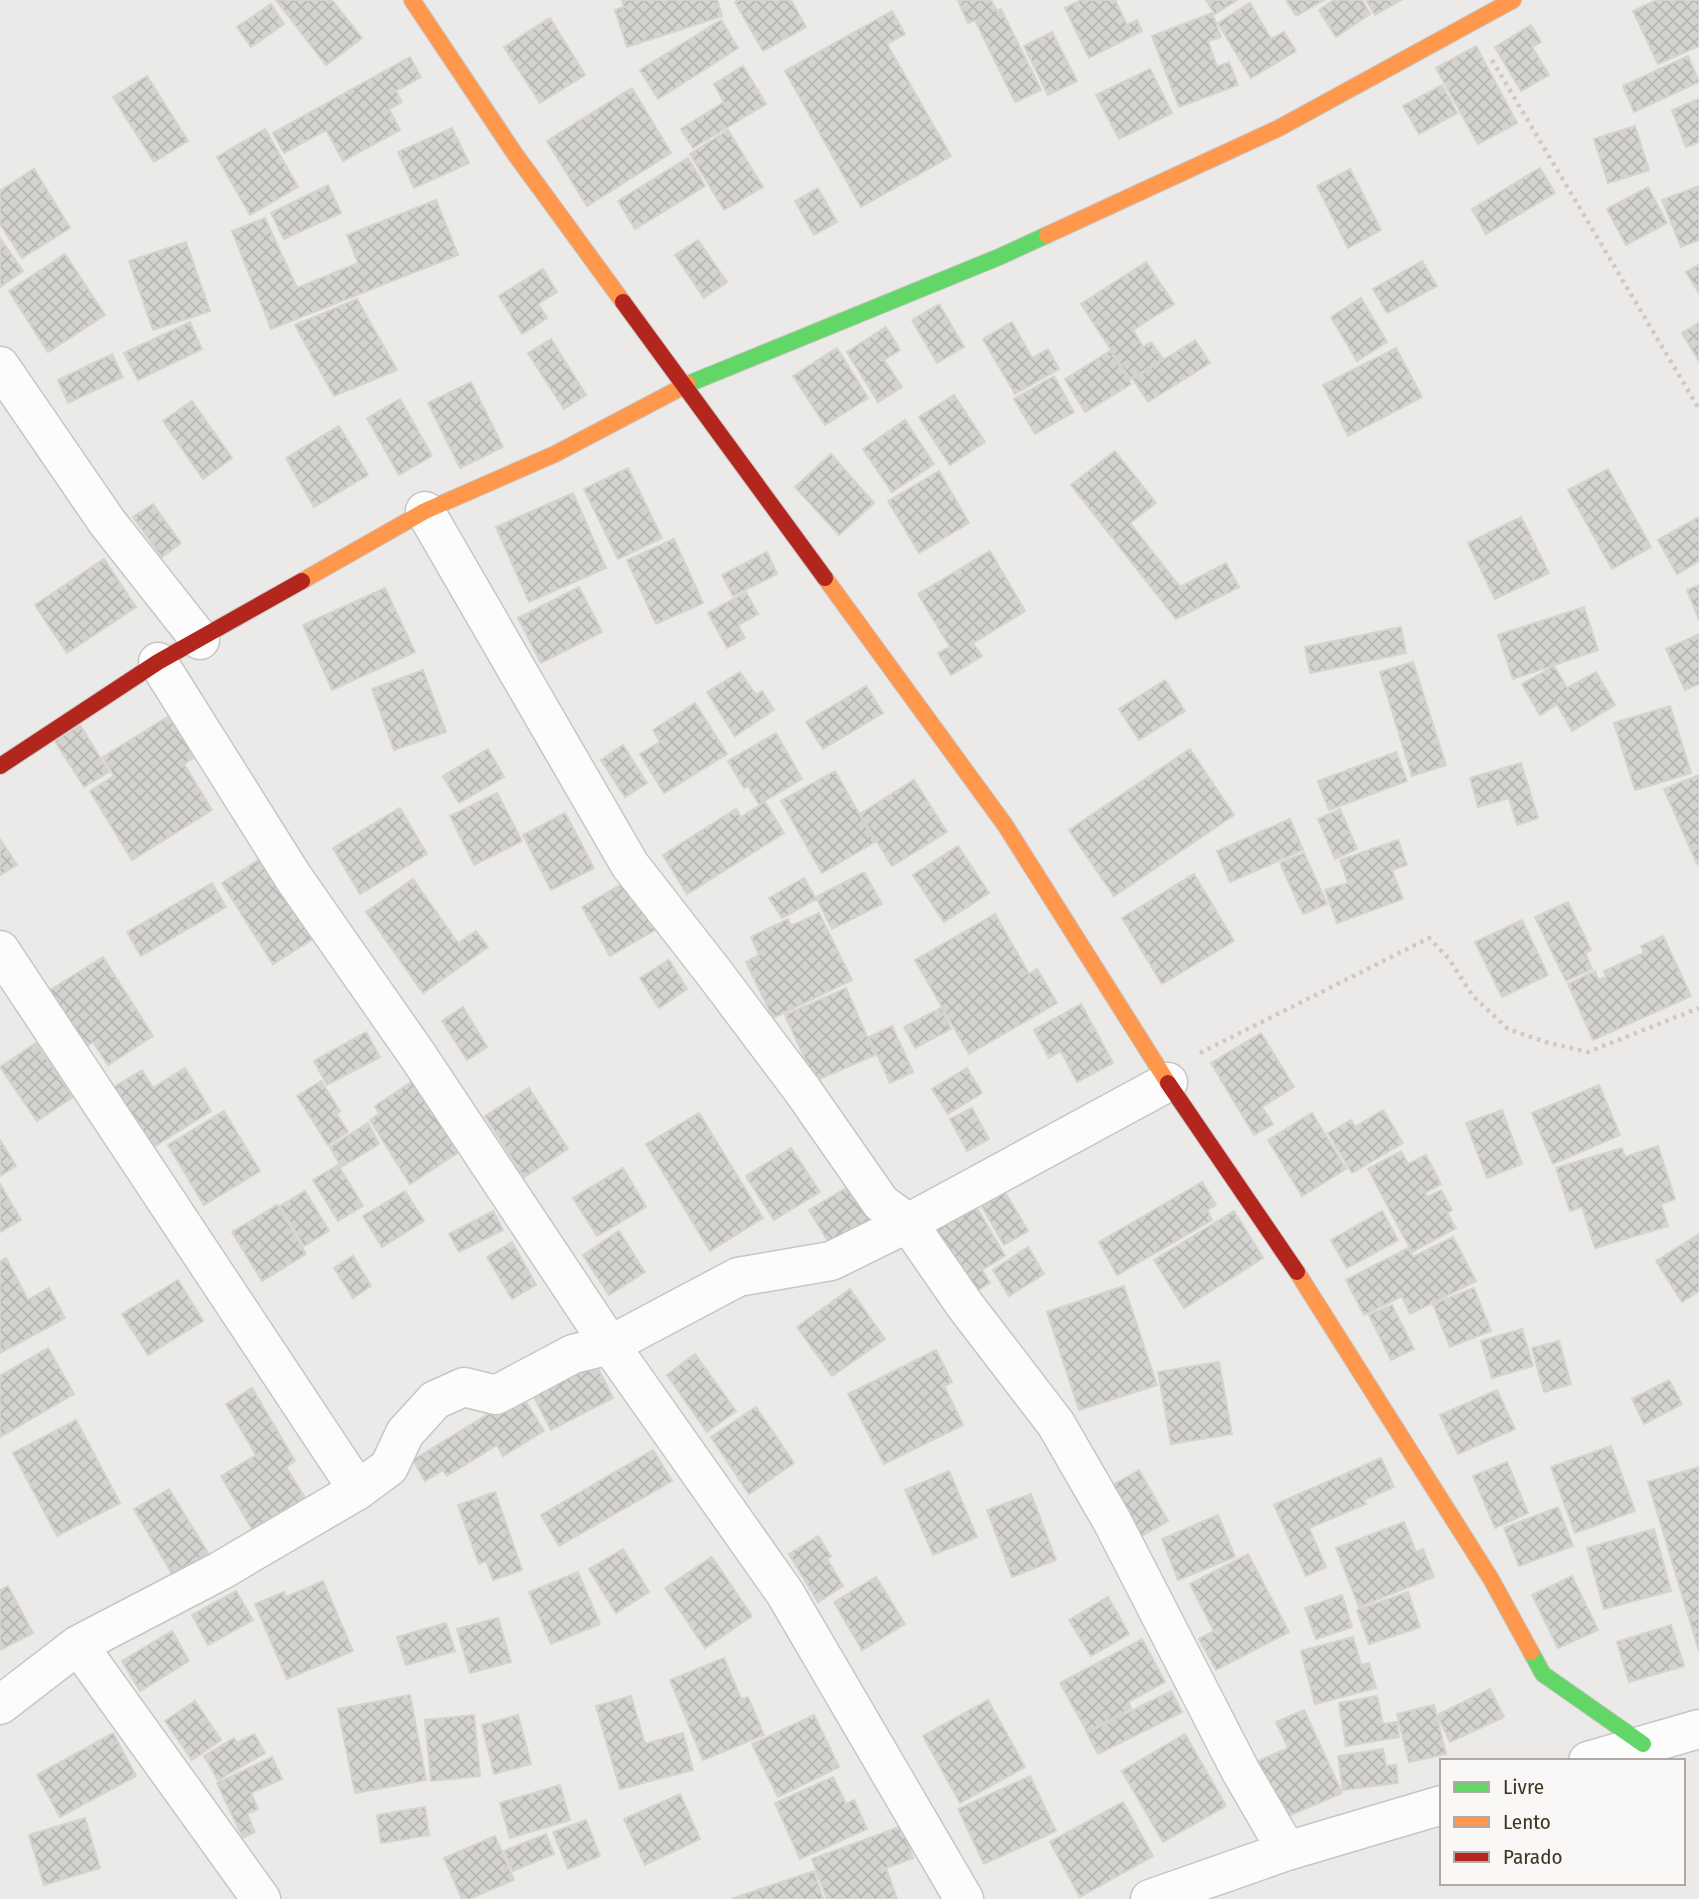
<svg xmlns="http://www.w3.org/2000/svg" width="1699" height="1899" font-family="'Fira Sans Condensed',sans-serif">
<defs>
<pattern id="building-cross-hatch" width="8" height="8" patternUnits="userSpaceOnUse" patternTransform="scale(1.75)"><rect width="8" height="8" fill="#d5d3d0"/><path d="M0 0l8 8M0 8l8-8" fill="none" stroke="#b8b6b2"/></pattern>
</defs>
<rect width="100%" height="100%" fill="#eceae8"/>
<path fill="url(#building-cross-hatch)" stroke="#d5d3d0" stroke-width="2" d="M276,0H332L362,38L326,65Z
M622,0H717L722,16L627,47L615,10L624,7Z
M738,0H791L806,27L763,51L735,2Z
M961,0H991L997,11L1001,9L1041,90L1015,102L975,20L968,23L958,1Z
M1081,0H1115L1127,25L1137,20L1142,31L1089,58L1065,8Z
M1206,0H1237L1215,14Z
M1286,0H1324L1296,16Z
M1334,0H1362L1370,14L1336,37L1319,10Z
M1366,0H1401L1375,15Z
M1657,0H1699V46L1658,64L1633,11Z
M1250,3L1271,39L1284,32L1296,51L1251,78L1218,23Z
M271,4L284,24L251,47L237,27Z
M892,11L905,34L887,44L951,156L861,207L785,71Z
M1212,13L1221,37L1208,41L1217,67L1229,62L1238,85L1179,107L1152,36Z
M550,18L585,75L540,103L504,47Z
M721,20L738,48L658,99L640,70Z
M1531,25L1541,42L1532,47L1549,75L1521,91L1495,47Z
M1052,32L1077,81L1048,95L1024,46Z
M1476,46L1517,123L1478,144L1436,68Z
M1688,56L1699,82L1634,112L1623,86Z
M410,57L421,77L396,91L402,102L389,109L400,130L343,161L326,130L284,153L273,133Z
M743,66L766,104L693,148L681,129L724,102L714,84Z
M1150,69L1172,113L1119,139L1096,95Z
M147,76L188,141L154,162L113,97Z
M1442,85L1457,113L1419,134L1403,106Z
M632,88L671,153L587,206L547,141Z
M1699,99V142L1686,147L1672,110Z
M1635,126L1649,170L1608,183L1594,139Z
M452,128L469,163L414,188L398,152Z
M265,129L298,187L250,215L217,157Z
M728,130L763,187L724,210L690,154Z
M688,158L705,186L635,229L618,201Z
M1540,168L1555,193L1486,234L1472,209Z
M34,169L70,228L22,258L0,224V191Z
M1350,169L1381,230L1348,248L1317,186Z
M328,185L341,213L284,239L271,213Z
M1699,186V240L1681,247L1662,200Z
M1648,187L1667,223L1626,245L1607,209Z
M818,188L837,222L814,235L795,201Z
M436,200L458,255L271,329L232,231L265,218L297,288L358,263L347,235Z
M0,238L23,271L0,287Z
M698,240L727,282L704,298L675,255Z
M186,242L210,311L153,330L129,261Z
M65,254L105,315L48,352L9,291Z
M1422,261L1437,286L1387,313L1373,289Z
M1146,262L1174,304L1133,330L1143,347L1151,342L1163,359L1130,379L1081,304Z
M1699,265V293L1686,272Z
M543,269L557,292L538,304L547,318L522,334L499,296Z
M1361,298L1387,342L1357,361L1331,317Z
M357,299L397,370L334,396L295,325Z
M939,304L964,347L937,363L912,320Z
M190,322L202,349L138,380L124,353Z
M1012,322L1032,358L1048,349L1059,369L1015,394L983,339Z
M1699,323V361L1682,333Z
M886,327L900,350L884,360L902,387L878,402L847,352Z
M551,339L586,395L564,409L528,353Z
M1195,340L1210,363L1148,402L1133,379Z
M837,348L868,398L825,425L793,376Z
M1396,348L1422,397L1348,436L1323,385Z
M1110,351L1131,384L1085,412L1065,379Z
M112,354L123,377L68,403L58,380Z
M1054,376L1074,412L1035,434L1014,399Z
M471,382L503,447L460,468L428,403Z
M954,395L985,442L950,465L919,417Z
M400,399L432,456L399,475L367,418Z
M192,401L232,458L203,479L163,421Z
M905,420L934,464L892,492L863,449Z
M339,426L368,475L314,507L286,458Z
M1115,451L1156,503L1130,523L1180,587L1226,563L1239,587L1176,619L1071,485Z
M831,454L874,503L839,535L795,487Z
M628,468L662,538L618,559L584,489Z
M1608,469L1651,547L1612,569L1568,490Z
M939,471L969,523L919,553L888,501Z
M573,493L606,568L529,602L496,527Z
M153,504L181,543L162,557L133,517Z
M1521,517L1549,573L1495,599L1468,543Z
M1699,517V561L1677,574L1658,540Z
M674,539L703,603L656,624L627,560Z
M990,551L1025,611L973,643L982,656L951,675L938,653L950,647L918,594Z
M767,552L777,574L733,596L722,575Z
M104,559L136,607L67,653L35,605Z
M1699,585V620L1687,590Z
M579,587L602,632L541,663L518,618Z
M385,588L415,652L332,690L303,625Z
M746,592L758,614L738,625L745,638L727,648L708,613Z
M1584,607L1598,650L1513,679L1498,635Z
M1401,627L1406,653L1310,673L1305,647Z
M1699,634V684L1685,690L1666,649Z
M1413,662L1446,765L1412,776L1380,672Z
M1554,666L1567,688L1596,672L1615,705L1572,731L1557,704L1540,715L1522,684Z
M423,670L446,732L394,750L372,689Z
M740,672L756,695L762,691L774,710L735,736L707,692Z
M1165,680L1185,711L1139,740L1119,709Z
M866,686L883,713L823,749L806,722Z
M695,703L727,754L664,793L640,754L660,742L653,730Z
M1670,706L1691,773L1635,790L1614,723Z
M169,716L195,757L184,764L212,810L132,860L90,791L114,776L103,757Z
M80,725L109,772L84,787L55,741Z
M776,733L802,779L759,804L748,786L744,788L728,761Z
M623,745L647,783L625,797L601,760Z
M488,749L504,777L459,803L443,776Z
M1190,749L1234,815L1114,896L1069,830Z
M1396,752L1407,781L1329,810L1318,781Z
M1521,763L1538,818L1517,825L1509,798L1478,807L1470,778Z
M835,771L875,842L822,873L781,801Z
M1699,775V863L1697,864L1664,789Z
M914,780L947,832L892,866L860,814Z
M497,793L522,841L474,865L450,816Z
M765,802L784,833L687,894L663,855L736,809L741,817Z
M400,808L427,854L360,894L333,848Z
M1340,809L1357,849L1335,859L1318,819Z
M565,813L594,868L551,890L523,835Z
M1290,819L1303,850L1230,882L1217,851Z
M0,839L17,865L0,875Z
M1398,840L1407,865L1392,870L1403,899L1337,923L1325,890L1348,883L1340,860Z
M958,846L989,893L944,922L913,875Z
M1304,853L1327,904L1303,914L1280,863Z
M265,856L316,937L273,964L222,883Z
M864,872L882,904L832,929L816,897Z
M1194,874L1234,941L1162,984L1122,918Z
M804,878L816,899L782,918L769,898Z
M413,879L458,943L476,931L488,947L423,993L366,912Z
M629,880L657,929L610,956L582,907Z
M212,883L226,907L141,956L127,932Z
M1568,902L1591,950L1585,953L1592,969L1566,981L1535,917Z
M819,913L852,980L773,1018L746,962L759,955L751,937L788,919L791,926Z
M995,914L1029,974L1037,969L1057,1003L969,1054L915,960Z
M1522,920L1548,975L1502,997L1475,942Z
M1663,936L1691,996L1593,1040L1568,984L1595,971L1598,980L1606,977L1604,971L1644,953L1641,946Z
M103,957L153,1036L108,1065L93,1042L85,1047L50,990Z
M669,960L687,989L659,1008L640,978Z
M846,988L875,1055L815,1081L785,1015Z
M1081,1004L1113,1063L1077,1082L1061,1051L1049,1058L1034,1030Z
M463,1007L487,1047L467,1060L442,1021Z
M941,1008L951,1029L915,1048L904,1027Z
M892,1026L913,1072L890,1083L869,1037Z
M366,1032L380,1057L327,1085L314,1061Z
M1261,1033L1294,1087L1262,1107L1273,1124L1254,1135L1211,1063Z
M36,1043L73,1097L37,1121L0,1067Z
M185,1068L211,1111L144,1153L106,1092L142,1070L153,1088Z
M967,1068L982,1093L948,1114L932,1089Z
M321,1081L340,1111L336,1113L348,1132L328,1145L297,1096Z
M413,1081L459,1152L410,1184L370,1120L379,1114L375,1106Z
M1599,1085L1620,1135L1553,1164L1532,1113Z
M529,1088L568,1149L524,1177L485,1116Z
M972,1108L989,1139L967,1151L950,1119Z
M1383,1110L1403,1143L1352,1173L1328,1133L1351,1120L1355,1127Z
M1502,1110L1522,1164L1487,1178L1466,1123Z
M224,1111L260,1171L204,1205L168,1145Z
M699,1113L763,1218L710,1251L646,1144Z
M1312,1113L1346,1169L1302,1196L1268,1140Z
M368,1123L379,1144L341,1167L330,1147Z
M0,1140L16,1166L0,1176Z
M1658,1146L1675,1199L1661,1204L1668,1226L1595,1248L1582,1207L1570,1211L1556,1168L1622,1148L1625,1157Z
M791,1148L820,1192L774,1220L746,1176Z
M1401,1151L1408,1164L1426,1155L1441,1184L1425,1193L1428,1197L1441,1190L1452,1210L1447,1213L1456,1228L1412,1252L1368,1169Z
M338,1165L363,1206L338,1221L313,1180Z
M623,1168L646,1207L597,1236L573,1198Z
M1202,1182L1216,1205L1207,1210L1212,1220L1117,1275L1099,1242Z
M0,1184L21,1220L0,1232Z
M1000,1184L1028,1231L1004,1245L977,1198Z
M851,1185L871,1219L829,1243L809,1210Z
M305,1191L329,1231L304,1246L280,1206Z
M405,1191L424,1221L382,1247L363,1216Z
M973,1201L1005,1256L982,1270L990,1283L973,1293L932,1224Z
M277,1205L306,1254L262,1281L232,1232Z
M493,1211L503,1230L459,1252L449,1234Z
M1234,1211L1263,1258L1184,1308L1154,1260Z
M1382,1211L1398,1240L1347,1268L1331,1240Z
M619,1231L645,1272L609,1295L583,1255Z
M1699,1234V1291L1682,1302L1656,1261Z
M1453,1237L1476,1281L1410,1314L1402,1296L1364,1315L1346,1280L1408,1248L1413,1257Z
M512,1242L536,1285L512,1299L487,1257Z
M1028,1247L1044,1274L1009,1296L993,1270Z
M353,1256L371,1286L353,1298L334,1268Z
M6,1258L28,1300L49,1288L65,1318L0,1353V1262Z
M178,1280L203,1321L148,1355L122,1314Z
M1124,1286L1157,1385L1079,1410L1047,1312Z
M1474,1288L1491,1331L1450,1347L1433,1304Z
M850,1289L885,1339L832,1376L797,1327Z
M1392,1305L1414,1349L1391,1360L1369,1315Z
M1522,1329L1533,1366L1492,1378L1481,1341Z
M1559,1341L1571,1384L1544,1392L1532,1348Z
M48,1348L74,1394L0,1437V1376Z
M936,1350L952,1382L944,1386L963,1425L884,1464L848,1394Z
M695,1354L736,1411L707,1432L667,1375Z
M595,1362L613,1398L551,1430L532,1393Z
M1219,1362L1232,1434L1171,1444L1158,1372Z
M1669,1380L1682,1404L1644,1424L1632,1399Z
M252,1388L295,1461L286,1467L305,1498L252,1529L221,1476L256,1455L226,1404Z
M1497,1390L1515,1429L1458,1454L1440,1415Z
M521,1394L544,1431L503,1456L497,1445L447,1476L443,1470L425,1481L413,1460Z
M756,1407L794,1463L749,1494L711,1437Z
M76,1420L120,1503L57,1536L13,1453Z
M1611,1446L1635,1511L1575,1533L1551,1467Z
M653,1450L672,1481L559,1546L541,1515Z
M1381,1458L1394,1487L1364,1500L1366,1504L1309,1528L1326,1567L1306,1576L1274,1505Z
M1507,1462L1528,1513L1495,1528L1473,1476Z
M1699,1467V1651L1648,1482Z
M1139,1470L1168,1521L1140,1537L1111,1486Z
M949,1471L977,1537L933,1555L905,1490Z
M169,1489L208,1553L172,1574L134,1509Z
M495,1492L522,1570L493,1580L486,1561L479,1564L458,1505Z
M1031,1494L1056,1560L1012,1577L987,1510Z
M1558,1507L1573,1546L1519,1566L1504,1528Z
M1218,1515L1235,1557L1178,1580L1162,1539Z
M1404,1522L1416,1552L1423,1549L1434,1577L1359,1607L1336,1548Z
M1654,1529L1671,1591L1604,1609L1587,1548Z
M818,1536L831,1556L827,1559L843,1586L818,1602L789,1554Z
M623,1549L649,1592L616,1613L589,1569Z
M1248,1554L1289,1632L1216,1670L1199,1639L1214,1631L1190,1584Z
M712,1557L752,1616L705,1648L665,1588Z
M578,1572L600,1624L551,1644L529,1592Z
M1572,1576L1598,1630L1558,1648L1532,1595Z
M876,1577L905,1624L862,1650L834,1602Z
M323,1581L353,1651L287,1679L255,1604L284,1592L286,1597Z
M8,1586L33,1633L0,1650V1590Z
M236,1591L253,1620L208,1645L192,1615Z
M1408,1592L1420,1627L1369,1644L1357,1610Z
M1342,1595L1352,1627L1316,1639L1305,1608Z
M1108,1597L1129,1634L1091,1656L1069,1620Z
M498,1618L511,1662L470,1673L457,1629Z
M446,1623L455,1651L406,1665L397,1637Z
M1671,1625L1684,1666L1629,1682L1617,1642Z
M172,1631L189,1661L140,1691L122,1661Z
M1353,1637L1361,1665L1369,1663L1376,1688L1315,1704L1301,1651Z
M1142,1639L1165,1682L1128,1702L1131,1708L1087,1732L1060,1683Z
M724,1658L741,1699L748,1697L764,1735L703,1760L670,1680Z
M1490,1689L1504,1717L1450,1742L1437,1715Z
M1171,1691L1182,1712L1098,1754L1087,1733Z
M410,1695L426,1780L355,1793L338,1709Z
M631,1696L645,1744L683,1733L693,1770L620,1789L596,1706Z
M1377,1696L1383,1724L1397,1722L1399,1737L1346,1746L1339,1703Z
M988,1700L1025,1767L960,1803L923,1736Z
M195,1701L221,1740L192,1760L165,1721Z
M1434,1705L1446,1754L1409,1762L1397,1714Z
M1304,1710L1342,1793L1284,1818L1258,1761L1288,1748L1276,1722Z
M474,1715L480,1776L431,1781L425,1720Z
M518,1715L531,1764L494,1774L482,1725Z
M814,1715L839,1767L778,1797L752,1744Z
M113,1733L136,1776L60,1817L37,1775Z
M254,1734L265,1753L218,1780L204,1756L234,1738L237,1743Z
M1185,1734L1226,1806L1163,1842L1122,1771Z
M1383,1749L1386,1766L1396,1765L1398,1783L1343,1790L1338,1756Z
M272,1757L282,1779L251,1793L258,1809L247,1814L255,1832L243,1838L217,1783Z
M1030,1776L1056,1831L984,1864L958,1809Z
M833,1777L846,1804L854,1800L867,1829L800,1859L775,1803Z
M560,1785L570,1820L510,1838L500,1803Z
M680,1794L700,1839L645,1865L624,1819Z
M1123,1802L1153,1856L1080,1897L1050,1842Z
M425,1807L429,1835L381,1843L377,1815Z
M85,1818L100,1868L44,1885L29,1835Z
M586,1820L600,1856L568,1869L553,1832Z
M902,1826L913,1858L886,1868L897,1899H827L812,1859Z
M546,1834L554,1854L513,1871L504,1851Z
M495,1836L514,1880L469,1899H462L444,1858Z
M814,1871L823,1899H731Z"/>
<g fill="none" stroke-linecap="round" stroke-linejoin="round">
<defs>
<path id="street" d="M0,366L107,522L200,640
M425,511L630,865L715,974L803,1091L881,1203L908,1223L964,1304L1056,1424L1112,1521L1240,1770L1287,1851
M158,662L293,877L418,1056L610,1345L785,1593L964,1899
M0,950L358,1490
M78,1645L261,1899
M0,1705L78,1645L220,1571L358,1490L389,1467L405,1433L435,1400L464,1387L496,1395L573,1354L610,1345L738,1277L831,1261L908,1223L1168,1082
M1588,1761L1699,1729
M1150,1899L1287,1851L1442,1805"/>
<path id="fast" d="M688,384L999,257L1047,235
M1531,1652L1543,1674L1643,1744"/>
<path id="slow" d="M412,0L515,154L623,302
M1047,235L1279,128L1513,0
M825,578L1005,825L1168,1083
M302,581L425,511L555,454L688,384
M1297,1272L1491,1579L1531,1652"/>
<path id="jam" d="M623,302L825,578
M0,766L158,662L302,581
M1168,1083L1297,1272"/>
</defs>
<use href="#street" stroke="#c8c6c4" stroke-width="41"/>
<use href="#fast" stroke="#c8c5c2" stroke-width="18"/>
<use href="#slow" stroke="#c8c5c2" stroke-width="18"/>
<use href="#jam" stroke="#c8c5c2" stroke-width="18"/>
<path stroke="#cec9c6" stroke-width="4.5" stroke-dasharray="3.5 5" stroke-linecap="butt" d="M1492,60L1699,409
M1200,1053L1429,938L1449,959L1473,996L1508,1029L1549,1043L1588,1052L1699,1008"/>
<use href="#street" stroke="#fcfcfc" stroke-width="38"/>
<use href="#fast" stroke="#63d668" stroke-width="16"/>
<use href="#slow" stroke="#ff974d" stroke-width="16"/>
<use href="#jam" stroke="#b3261e" stroke-width="16"/>
</g>
<rect x="1440" y="1759" width="245" height="126" fill="#faf8f6" stroke="#b0aaa2" stroke-width="2"/>
<rect x="1454" y="1782" width="35" height="10" fill="#63d668" stroke="#b0aaa2" stroke-width="2"/>
<text x="1503" y="1794" font-size="21" fill="#403425">Livre</text>
<rect x="1454" y="1817" width="35" height="10" fill="#ff974d" stroke="#b0aaa2" stroke-width="2"/>
<text x="1503" y="1829" font-size="21" fill="#403425">Lento</text>
<rect x="1454" y="1852" width="35" height="10" fill="#b3261e" stroke="#b0aaa2" stroke-width="2"/>
<text x="1503" y="1864" font-size="21" fill="#403425">Parado</text>
</svg>
